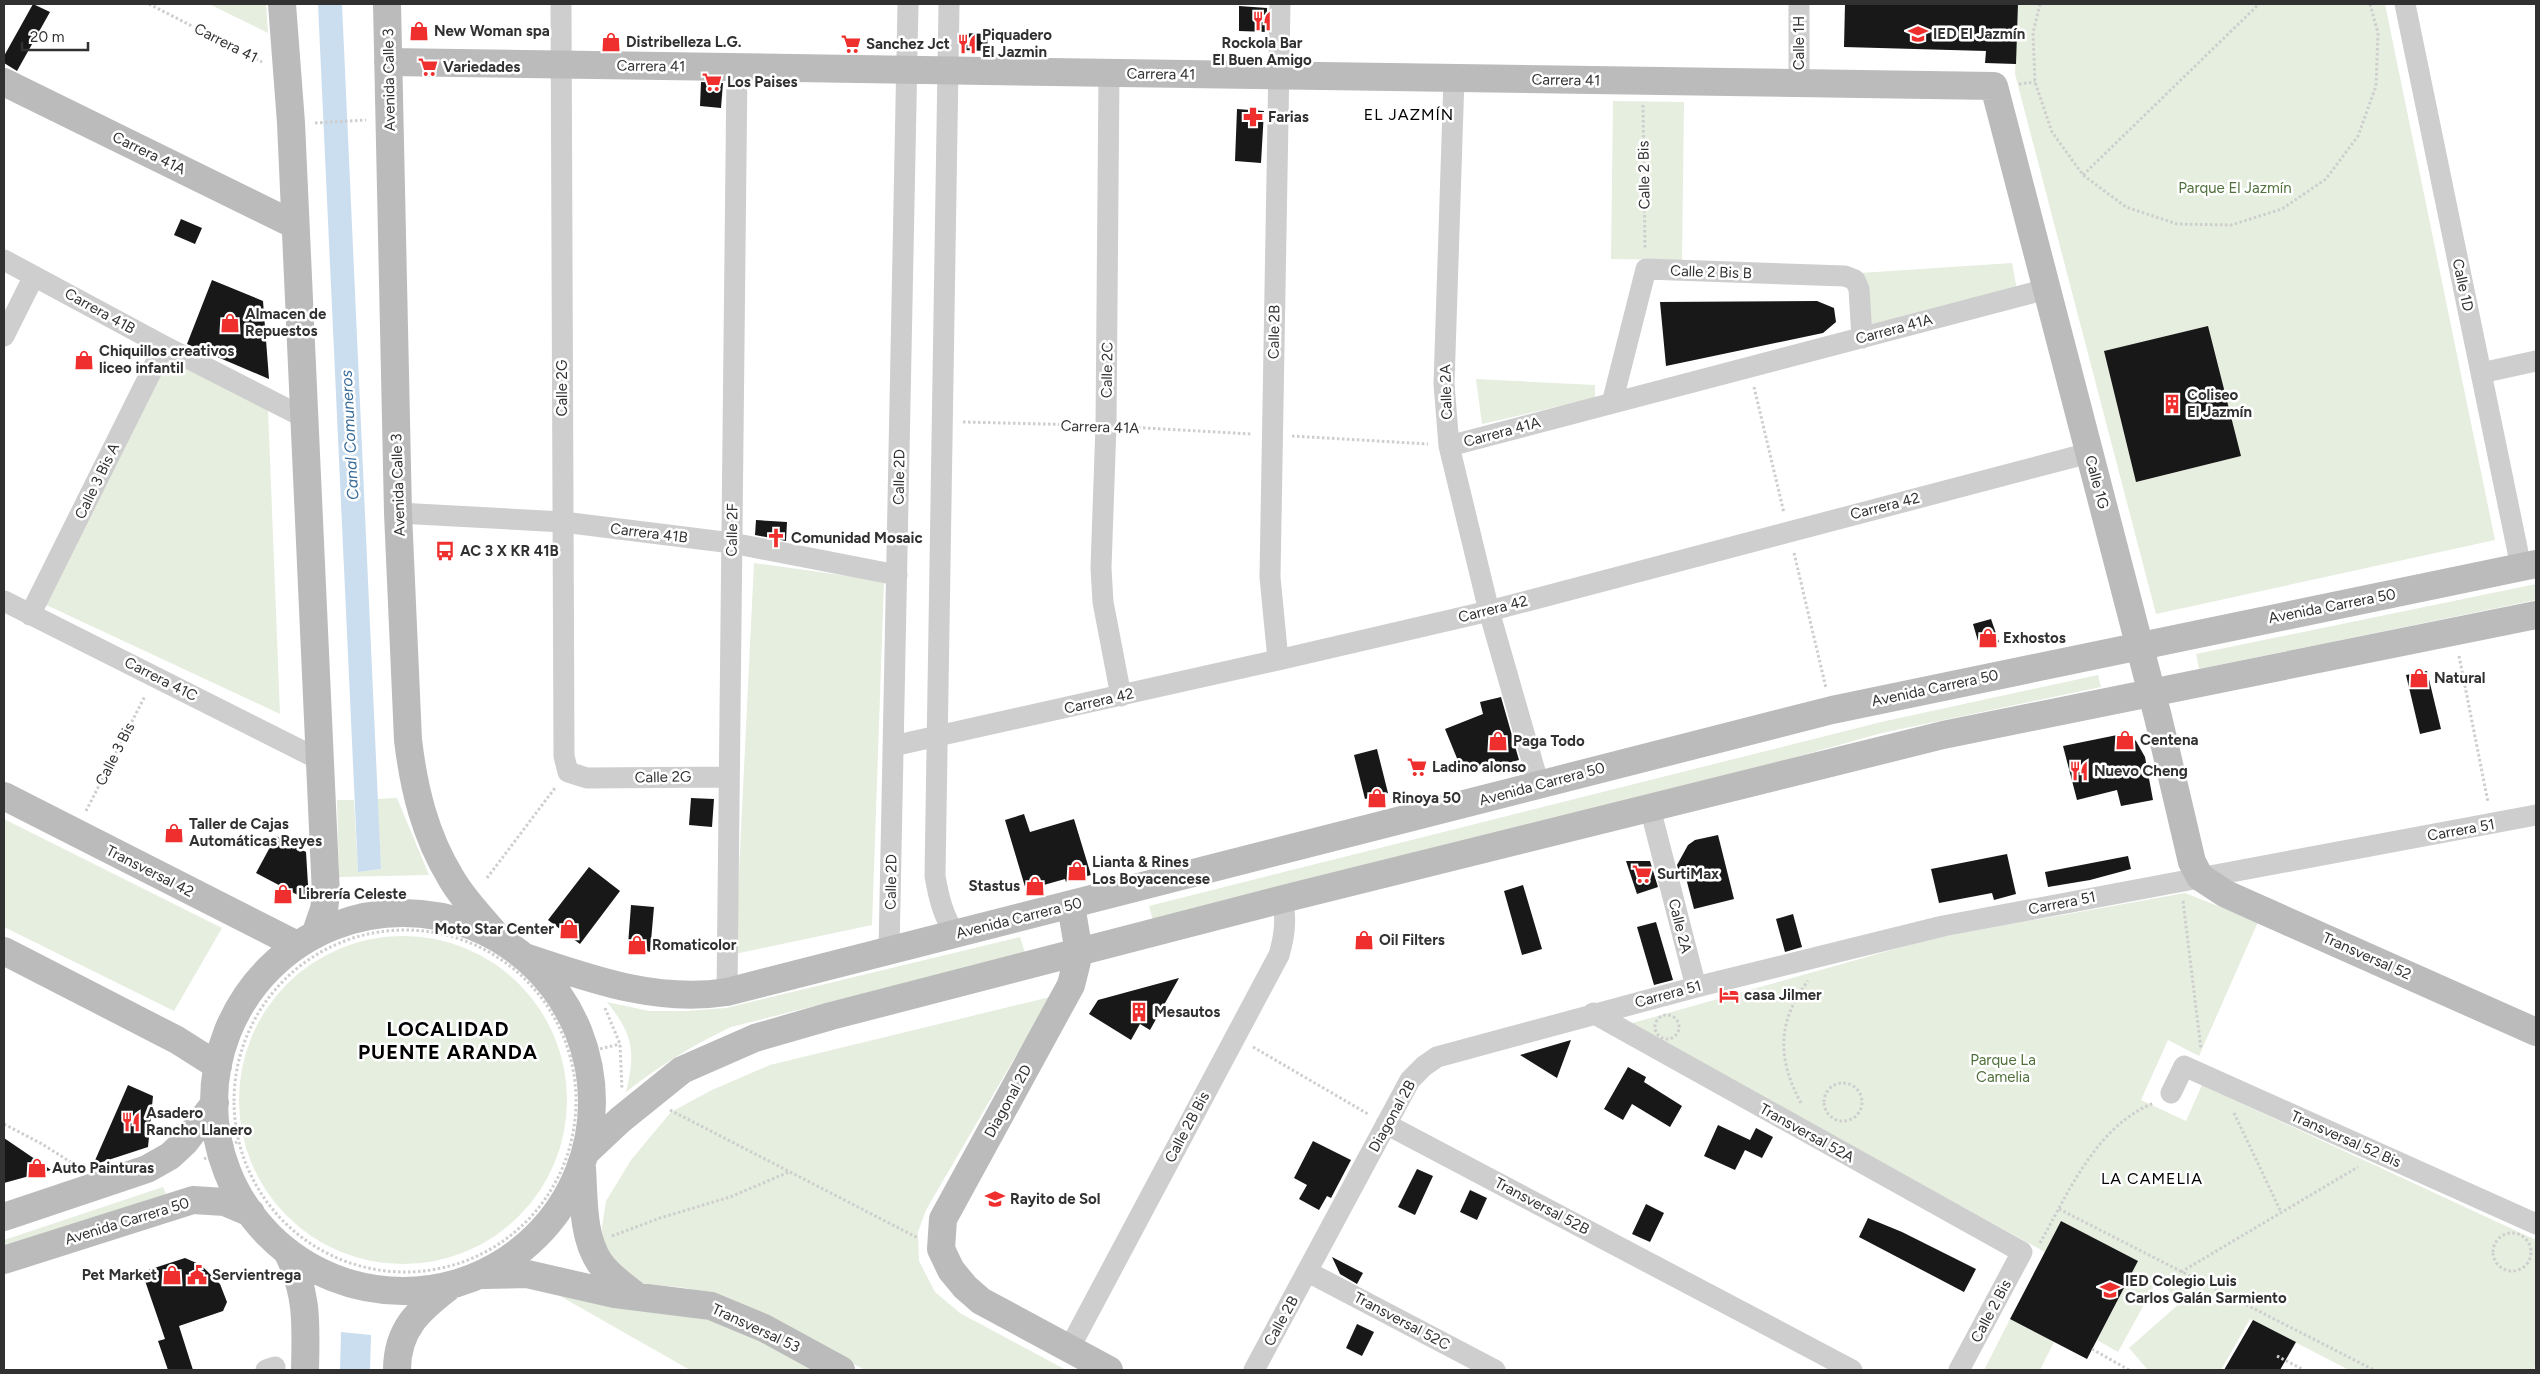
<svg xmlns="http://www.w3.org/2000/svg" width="2540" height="1374" font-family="Figtree,sans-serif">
<rect width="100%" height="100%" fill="#fff"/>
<path fill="#e6eedf" d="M209,4H266L268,33Z
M2018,4H2385L2495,540L2156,614L2015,74Z
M1613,101L1684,102L1682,260L1611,259Z
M2012,263L2017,290L1871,329L1860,273Z
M167,359L268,409L280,714L42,603Z
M1476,379L1595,385V398L1482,424Z
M754,563L884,581L872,925L735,954Z
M2536,584V600L2199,669L2196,654Z
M2098,675L2101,687L1882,733L1648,798L1153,921L1149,906L1881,722Z
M397,798L429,875L339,877L337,800H354L358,872L381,869L377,799Z
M4,819L222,928L174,1011L4,927Z
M2185,893L2258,922L2199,1056L2168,1040L2141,1100L2186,1121L2202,1085L2536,1240V1364L2533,1370H2349L2250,1319L2221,1370H2148L2129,1348L2180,1303L2158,1279L2118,1352L2097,1340L2138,1261L2061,1221L2045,1252L1629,1024L1934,938Z
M239 1100a164 164 0 1 1 328 0a164 164 0 1 1-328 0Z
M1020,937L1025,953L731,1027C693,1045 659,1066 626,1092C636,1051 633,1035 607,1002L649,1011H685L726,1008Z
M1050,997L926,1210L918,1232L919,1261L935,1292L960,1313L1066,1370H865L727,1298L686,1288L637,1283L603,1248L602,1227L606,1201L631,1160L671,1112L712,1090L770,1065Z
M163,1187L166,1194L4,1249V1240Z
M546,1288L719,1322L769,1345L817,1370H690Z
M2010,1319L2054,1342L2040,1370H1984Z"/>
<path fill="#cbdeef" d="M318,4H342L381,869L358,872Z
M341,1332L371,1335L370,1370H340Z"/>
<path fill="#181818" d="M33,4L50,12L17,71L4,63V56Z
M1845,4H2018L2016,64L1985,63L1986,51L1844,47Z
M1239,6L1267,8V32L1239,31Z
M961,33L988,34L987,51L961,50Z
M701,82L723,83L721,108L700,106Z
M1237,109L1264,111L1261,163L1235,161Z
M181,219L202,228L195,244L174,235Z
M212,280L263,301L269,379L187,344Z
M1817,301L1834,308L1836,322L1823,333L1666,366L1660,302Z
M2208,326L2241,456L2136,482L2104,351Z
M756,520L787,522L786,541L755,535Z
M1991,619L1999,642L1980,648L1973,624Z
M2427,671L2441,729L2420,734L2406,675Z
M1501,697L1519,760L1497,766L1496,761L1463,773L1445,729L1483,714L1480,702Z
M2127,733L2136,741L2145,757L2153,800L2121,806L2117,790L2077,800L2063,746Z
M1377,749L1388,793L1365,799L1354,755Z
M691,798L714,799L712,827L689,825Z
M1024,814L1030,832L1074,819L1091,875L1066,882L1065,879L1026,890L1005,820Z
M1718,835L1734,899L1694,909L1686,878L1681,879L1677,865L1688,845L1695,840Z
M276,836L306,852L309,901L256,873Z
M2007,854L2016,894L1994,900L1992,893L1939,903L1931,869Z
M2128,856L2131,869L2090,880L2048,887L2045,872Z
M1626,861H1650L1658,887L1637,894Z
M589,867L620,891L580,944L548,920Z
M1523,885L1542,949L1522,955L1504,891Z
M631,905L654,907L650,952L628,945Z
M1793,914L1802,947L1785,952L1776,919Z
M1656,922L1673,980L1654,985L1637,927Z
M1179,978L1150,1030L1140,1024L1131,1040L1089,1014L1098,1000Z
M1571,1040L1557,1078L1520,1055Z
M1628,1067L1646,1077L1644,1082L1682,1106L1670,1127L1632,1104L1623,1120L1604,1109Z
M128,1085L153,1096L148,1147L93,1165Z
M1718,1125L1750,1140L1735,1170L1704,1156Z
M1756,1128L1773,1137L1762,1158L1745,1150Z
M4,1138L51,1170L4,1183Z
M1313,1141L1351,1160L1331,1198L1327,1196L1319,1210L1299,1199L1307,1185L1294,1178Z
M1417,1169L1433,1176L1415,1215L1398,1207Z
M1470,1190L1487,1198L1477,1220L1460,1212Z
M1646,1204L1664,1213L1650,1242L1632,1234Z
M1868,1218L1902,1232L1976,1269L1964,1292L1859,1237Z
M2061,1221L2138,1261L2087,1359L2010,1319Z
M1332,1257L1363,1273L1357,1284L1340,1274Z
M185,1258L201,1265L220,1284L227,1302L223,1311L179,1326L193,1370H168L158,1341L165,1339L142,1272Z
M2253,1320L2296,1342L2280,1370H2224Z
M1357,1324L1374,1332L1362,1356L1346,1348Z"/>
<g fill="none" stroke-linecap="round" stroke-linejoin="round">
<path stroke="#cecece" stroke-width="3" stroke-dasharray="2.5 2.5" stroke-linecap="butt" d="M149,4L262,62
M2040,4L2033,33L2035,82L2052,132L2083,175L2126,207L2177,224L2231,225L2282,209L2326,179L2358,136L2376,86L2378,33L2370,4
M2019,84L2035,82
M1643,105L1645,249
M315,123L366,120
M2083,175L2259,4
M1754,387L1784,513
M963,422L1086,425
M1128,427L1251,434
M1292,436L1428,444
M1794,553L1826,688
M2459,656L2488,802
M86,811L145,696
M487,878L555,788
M2183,901L2201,1049
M234 1101a171 171 0 1 1 342 0a171 171 0 1 1-342 0Z
M605,1008L620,1044L622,1089
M1655 1027a12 12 0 1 1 24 0a12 12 0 1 1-24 0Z
M1253,1047L1368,1114
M571,1056L620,1044
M1824 1102a19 19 0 1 1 38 0a19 19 0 1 1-38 0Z
M1801,1103C1777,1059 1777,1021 1808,981
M670,1110L918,1238
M2234,1113L2281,1212
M4,1124L42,1144L77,1166
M204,1159L237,1142
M2059,1209L2374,1370
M2493 1252a19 19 0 1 1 38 0a19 19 0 1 1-38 0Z
M612,1236L660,1218L730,1197L789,1172
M2040,1243C2068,1193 2097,1125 2154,1103
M2181,1272L2358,1167
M2092,1349L2129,1370
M2277,1356L2302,1369"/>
<path stroke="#cecece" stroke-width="21" d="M561,4L564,756L568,772L587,778L729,777
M949,4L935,876C939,899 943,915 955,934
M2405,4L2521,567
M1109,73L1106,425L1101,568L1103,602L1121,696
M1454,78L1444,384L1449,446L1489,611L1539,785
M1799,83V4
M4,260L164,346L303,417
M4,336L34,276
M2481,373L2536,361
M1612,403L1646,269L1845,276L1855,280L1859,289L1862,338
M1449,446L2047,289
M398,513L563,522L732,543L897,575
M4,601L318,759
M30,615L164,346
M1278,660L1270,577L1280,4
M893,746L1278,660L1489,611L2089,453
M1650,808L1696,987
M889,951L908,4
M727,992L737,67
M1593,1013L2022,1252L1959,1370
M2171,1093L2184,1066L2536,1224
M1386,1124L1852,1370
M1308,1272L1495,1370
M1069,1349L1279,955C1285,935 1286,920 1283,899
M266,1370L275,1367
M1254,1370L1410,1080L1424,1066L1437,1057L1696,987L1943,926L2536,815"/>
<path stroke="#bbb" stroke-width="28" d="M282,4L291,123L326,895L324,909L315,935
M387,4L398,513L408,740C414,790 425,835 451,878C463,899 481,917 496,935
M388,62L1994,86L2158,717L2192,862L2200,877L2226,894L2536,1032
M4,82L295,225
M4,796L297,945
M1071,905L1079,953L1071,985L943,1219L941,1249L951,1270L965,1287L981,1301L1109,1370
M214 1102a189 189 0 1 1 378 0a189 189 0 1 1-378 0Z
M4,951L177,1040L218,1066
M525,957C591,979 656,1003 727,992L1832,710L2536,564
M586,1152L620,1120L682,1070L755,1038L831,1016L1283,899L1943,735L2536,615
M582,1168C584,1198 582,1237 600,1263C610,1277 625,1287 638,1297
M4,1217L147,1169L170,1156L185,1142L215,1103
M287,1251C308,1294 306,1323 305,1370
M4,1260L193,1200L225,1202L251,1213
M484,1275L527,1274L615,1294L711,1306L764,1328L841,1370
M397,1370C397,1329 419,1310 449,1287"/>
</g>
<defs>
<symbol id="restaurant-bare" viewBox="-9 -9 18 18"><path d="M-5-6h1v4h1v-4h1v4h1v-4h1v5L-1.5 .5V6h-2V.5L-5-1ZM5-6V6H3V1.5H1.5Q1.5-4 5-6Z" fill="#ef2f2d" stroke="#fff" stroke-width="2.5" paint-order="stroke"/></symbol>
<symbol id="shop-bare" viewBox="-9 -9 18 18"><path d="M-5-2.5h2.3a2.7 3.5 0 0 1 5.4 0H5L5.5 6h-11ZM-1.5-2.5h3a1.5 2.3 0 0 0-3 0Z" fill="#ef2f2d" stroke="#fff" stroke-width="2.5" paint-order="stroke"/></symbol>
<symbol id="school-bare" viewBox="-9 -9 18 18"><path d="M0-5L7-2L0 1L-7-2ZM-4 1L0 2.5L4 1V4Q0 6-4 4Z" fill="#ef2f2d" stroke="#fff" stroke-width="2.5" paint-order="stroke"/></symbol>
<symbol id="supermarket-bare" viewBox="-9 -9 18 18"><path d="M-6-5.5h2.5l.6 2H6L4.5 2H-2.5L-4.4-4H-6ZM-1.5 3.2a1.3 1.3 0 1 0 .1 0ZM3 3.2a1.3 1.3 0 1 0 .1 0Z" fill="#ef2f2d" stroke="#fff" stroke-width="2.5" paint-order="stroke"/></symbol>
<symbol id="pharmacy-bare" viewBox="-9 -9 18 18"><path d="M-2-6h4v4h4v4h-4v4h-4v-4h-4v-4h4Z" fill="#ef2f2d" stroke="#fff" stroke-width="2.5" paint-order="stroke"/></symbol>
<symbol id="building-bare" viewBox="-9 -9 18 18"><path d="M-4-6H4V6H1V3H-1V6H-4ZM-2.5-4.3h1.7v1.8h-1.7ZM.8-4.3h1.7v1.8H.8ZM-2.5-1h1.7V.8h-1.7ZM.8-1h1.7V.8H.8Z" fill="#ef2f2d" stroke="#fff" stroke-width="2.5" paint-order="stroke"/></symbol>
<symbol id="church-bare" viewBox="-9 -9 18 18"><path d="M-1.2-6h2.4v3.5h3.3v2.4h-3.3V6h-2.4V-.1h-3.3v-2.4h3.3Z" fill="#ef2f2d" stroke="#fff" stroke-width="2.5" paint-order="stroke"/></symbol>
<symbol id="bus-bare" viewBox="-9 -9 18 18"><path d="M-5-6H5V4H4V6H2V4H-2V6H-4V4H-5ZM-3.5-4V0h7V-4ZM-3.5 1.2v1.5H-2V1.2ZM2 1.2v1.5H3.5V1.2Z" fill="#ef2f2d" stroke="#fff" stroke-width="2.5" paint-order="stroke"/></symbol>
<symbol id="hotel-bare" viewBox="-9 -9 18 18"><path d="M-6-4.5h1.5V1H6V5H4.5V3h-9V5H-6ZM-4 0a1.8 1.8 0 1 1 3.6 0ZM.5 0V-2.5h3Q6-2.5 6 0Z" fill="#ef2f2d" stroke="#fff" stroke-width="2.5" paint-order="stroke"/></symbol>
<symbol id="civic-bare" viewBox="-9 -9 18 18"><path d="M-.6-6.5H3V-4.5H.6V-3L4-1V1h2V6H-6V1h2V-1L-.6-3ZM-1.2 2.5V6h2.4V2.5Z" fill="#ef2f2d" stroke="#fff" stroke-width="2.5" paint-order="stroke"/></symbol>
</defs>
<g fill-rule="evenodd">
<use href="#restaurant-bare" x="1248" y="7" width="28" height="28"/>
<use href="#shop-bare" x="405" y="17" width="28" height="28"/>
<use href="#school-bare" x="1904" y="20" width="28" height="28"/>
<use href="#shop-bare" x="597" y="28" width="28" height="28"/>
<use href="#supermarket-bare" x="837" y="30" width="28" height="28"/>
<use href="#restaurant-bare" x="953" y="30" width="28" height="28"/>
<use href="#supermarket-bare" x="414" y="53" width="28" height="28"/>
<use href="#supermarket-bare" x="698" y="68" width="28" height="28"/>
<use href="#pharmacy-bare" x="1239" y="103" width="28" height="28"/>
<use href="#shop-bare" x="216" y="309" width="28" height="28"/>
<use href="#shop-bare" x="70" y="346" width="28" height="28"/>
<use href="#building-bare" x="2158" y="390" width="28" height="28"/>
<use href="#church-bare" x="762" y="524" width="28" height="28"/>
<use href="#bus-bare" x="431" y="537" width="28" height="28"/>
<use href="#shop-bare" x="1974" y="624" width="28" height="28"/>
<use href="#shop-bare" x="2405" y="664" width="28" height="28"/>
<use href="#shop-bare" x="2111" y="726" width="28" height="28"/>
<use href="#shop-bare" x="1484" y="727" width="28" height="28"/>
<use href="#supermarket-bare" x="1403" y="753" width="28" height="28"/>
<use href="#restaurant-bare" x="2065" y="757" width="28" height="28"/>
<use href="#shop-bare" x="1363" y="784" width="28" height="28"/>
<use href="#shop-bare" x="160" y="819" width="28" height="28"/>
<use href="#shop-bare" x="1063" y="857" width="28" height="28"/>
<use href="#supermarket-bare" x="1628" y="860" width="28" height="28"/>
<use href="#shop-bare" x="1021" y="872" width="28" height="28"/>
<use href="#shop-bare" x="269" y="880" width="28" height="28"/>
<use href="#shop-bare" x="555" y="915" width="28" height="28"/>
<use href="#shop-bare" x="1350" y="926" width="28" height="28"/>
<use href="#shop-bare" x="623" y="931" width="28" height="28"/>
<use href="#hotel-bare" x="1715" y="981" width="28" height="28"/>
<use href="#building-bare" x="1125" y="998" width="28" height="28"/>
<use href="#restaurant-bare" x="117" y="1108" width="28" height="28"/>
<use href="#shop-bare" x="23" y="1154" width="28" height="28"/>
<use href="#school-bare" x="981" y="1185" width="28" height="28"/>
<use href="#shop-bare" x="158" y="1261" width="28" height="28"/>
<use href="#civic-bare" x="183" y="1261" width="28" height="28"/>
<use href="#school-bare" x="2096" y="1276" width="28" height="28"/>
</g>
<g text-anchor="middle" stroke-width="5" stroke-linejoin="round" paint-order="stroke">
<g font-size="15" font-weight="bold" fill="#313131" stroke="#fff" text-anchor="start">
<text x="434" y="36">New Woman spa</text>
<text x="1933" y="39">IED El Jazmín</text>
<text x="982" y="40">Piquadero<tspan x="982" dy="17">El Jazmin</tspan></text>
<text x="626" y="47">Distribelleza L.G.</text>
<text x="1262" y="48" text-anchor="middle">Rockola Bar<tspan x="1262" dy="17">El Buen Amigo</tspan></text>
<text x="866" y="49">Sanchez Jct</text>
<text x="443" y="72">Variedades</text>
<text x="727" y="87">Los Paises</text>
<text x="1268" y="122">Farias</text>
<text x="245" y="319">Almacen de<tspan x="245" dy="17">Repuestos</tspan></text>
<text x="99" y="356">Chiquillos creativos<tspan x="99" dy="17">liceo infantil</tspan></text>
<text x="2187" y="400">Coliseo<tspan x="2187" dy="17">El Jazmín</tspan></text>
<text x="791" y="543">Comunidad Mosaic</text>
<text x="460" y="556">AC 3 X KR 41B</text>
<text x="2003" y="643">Exhostos</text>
<text x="2434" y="683">Natural</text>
<text x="2140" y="745">Centena</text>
<text x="1513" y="746">Paga Todo</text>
<text x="1432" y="772">Ladino alonso</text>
<text x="2094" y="776">Nuevo Cheng</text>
<text x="1392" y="803">Rinoya 50</text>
<text x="189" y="829">Taller de Cajas<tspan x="189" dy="17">Automáticas Reyes</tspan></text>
<text x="1092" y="867">Lianta &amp; Rines<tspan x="1092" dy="17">Los Boyacencese</tspan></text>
<text x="1657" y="879">SurtiMax</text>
<text x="1020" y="891" text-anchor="end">Stastus</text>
<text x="298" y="899">Librería Celeste</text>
<text x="554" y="934" text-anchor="end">Moto Star Center</text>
<text x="1379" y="945">Oil Filters</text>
<text x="652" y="950">Romaticolor</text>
<text x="1744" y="1000">casa Jilmer</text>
<text x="1154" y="1017">Mesautos</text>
<text x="146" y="1118">Asadero<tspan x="146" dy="17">Rancho Llanero</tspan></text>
<text x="52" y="1173">Auto Painturas</text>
<text x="1010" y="1204">Rayito de Sol</text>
<text x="157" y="1280" text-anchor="end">Pet Market</text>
<text x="212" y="1280">Servientrega</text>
<text x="2125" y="1286">IED Colegio Luis<tspan x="2125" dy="17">Carlos Galán Sarmiento</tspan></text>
</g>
<g font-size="15" fill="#313131" stroke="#fff">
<text transform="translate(226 43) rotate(27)" y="5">Carrera 41</text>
<text transform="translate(1799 43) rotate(-90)" y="5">Calle 1H</text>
<text transform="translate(651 66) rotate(1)" y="5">Carrera 41</text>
<text transform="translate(1161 74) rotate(1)" y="5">Carrera 41</text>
<text transform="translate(389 80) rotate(-91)" y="5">Avenida Calle 3</text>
<text transform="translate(1566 80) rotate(1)" y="5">Carrera 41</text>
<text transform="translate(149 153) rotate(26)" y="5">Carrera 41A</text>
<text transform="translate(1644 175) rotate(-91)" y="5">Calle 2 Bis</text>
<text transform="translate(1711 272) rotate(2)" y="5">Calle 2 Bis B</text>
<text transform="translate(2463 285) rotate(78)" y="5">Calle 1D</text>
<text transform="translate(100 311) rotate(29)" y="5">Carrera 41B</text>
<text transform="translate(1894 329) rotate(-15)" y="5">Carrera 41A</text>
<text transform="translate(1274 332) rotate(-89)" y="5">Calle 2B</text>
<text transform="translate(1107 370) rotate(-89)" y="5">Calle 2C</text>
<text transform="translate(562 388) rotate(-90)" y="5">Calle 2G</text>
<text transform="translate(1446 392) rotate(-92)" y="5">Calle 2A</text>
<text transform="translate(1100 427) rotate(2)" y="5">Carrera 41A</text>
<text transform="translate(1502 432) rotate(-15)" y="5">Carrera 41A</text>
<text transform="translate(899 477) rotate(-89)" y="5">Calle 2D</text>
<text transform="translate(97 481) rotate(-64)" y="5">Calle 3 Bis A</text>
<text transform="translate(2097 482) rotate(75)" y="5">Calle 1G</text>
<text transform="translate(398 485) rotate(-92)" y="5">Avenida Calle 3</text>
<text transform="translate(1885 506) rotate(-14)" y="5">Carrera 42</text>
<text transform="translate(732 530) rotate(-89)" y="5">Calle 2F</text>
<text transform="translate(649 533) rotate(7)" y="5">Carrera 41B</text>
<text transform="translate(2332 606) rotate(-11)" y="5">Avenida Carrera 50</text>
<text transform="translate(1493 609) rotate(-14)" y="5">Carrera 42</text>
<text transform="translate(161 679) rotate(27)" y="5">Carrera 41C</text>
<text transform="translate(1935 688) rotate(-12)" y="5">Avenida Carrera 50</text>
<text transform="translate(1099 701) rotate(-13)" y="5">Carrera 42</text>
<text transform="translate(115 754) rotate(-63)" y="5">Calle 3 Bis</text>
<text transform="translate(663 777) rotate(-1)" y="5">Calle 2G</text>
<text transform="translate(1542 784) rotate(-15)" y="5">Avenida Carrera 50</text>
<text transform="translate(2461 830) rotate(-10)" y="5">Carrera 51</text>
<text transform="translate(150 871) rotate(27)" y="5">Transversal 42</text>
<text transform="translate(891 882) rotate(-89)" y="5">Calle 2D</text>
<text transform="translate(2062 903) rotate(-11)" y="5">Carrera 51</text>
<text transform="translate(1019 918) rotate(-14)" y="5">Avenida Carrera 50</text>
<text transform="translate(1680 926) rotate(76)" y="5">Calle 2A</text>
<text transform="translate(2367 956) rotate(24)" y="5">Transversal 52</text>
<text transform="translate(1668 994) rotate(-15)" y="5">Carrera 51</text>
<text transform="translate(1008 1101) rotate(-61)" y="5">Diagonal 2D</text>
<text transform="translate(1392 1116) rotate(-61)" y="5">Diagonal 2B</text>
<text transform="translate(1187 1127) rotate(-62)" y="5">Calle 2B Bis</text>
<text transform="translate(1807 1133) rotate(29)" y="5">Transversal 52A</text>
<text transform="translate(2346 1139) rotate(24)" y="5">Transversal 52 Bis</text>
<text transform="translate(1542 1206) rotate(28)" y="5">Transversal 52B</text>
<text transform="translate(127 1221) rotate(-17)" y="5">Avenida Carrera 50</text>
<text transform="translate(1991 1311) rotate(-62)" y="5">Calle 2 Bis</text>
<text transform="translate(1281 1321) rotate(-61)" y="5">Calle 2B</text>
<text transform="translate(1402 1321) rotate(28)" y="5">Transversal 52C</text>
<text transform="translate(756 1328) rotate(25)" y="5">Transversal 53</text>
</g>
<g font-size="15" fill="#4f703b" stroke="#fff">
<text x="2235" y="193">Parque El Jazmín</text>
<text x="2003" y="1065">Parque La<tspan x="2003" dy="17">Camelia</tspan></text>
</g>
<g font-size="16" letter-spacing="1" fill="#000" stroke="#fff">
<text x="1409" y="120">EL JAZMÍN</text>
<text x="2152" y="1184">LA CAMELIA</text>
</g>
<g font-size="16" font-style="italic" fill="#396c99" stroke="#fff">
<text transform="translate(349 435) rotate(-93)" y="6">Canal Comuneros</text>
</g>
<g font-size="20" font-weight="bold" letter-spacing="1" fill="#000" stroke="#fff">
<text x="448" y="1036">LOCALIDAD<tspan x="448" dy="23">PUENTE ARANDA</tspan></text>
</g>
</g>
<rect width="2540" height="1374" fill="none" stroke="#313131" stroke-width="10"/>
<path d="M22 42v8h66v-8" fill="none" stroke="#313131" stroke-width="2.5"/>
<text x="30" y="42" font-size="15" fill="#313131" stroke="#ffffff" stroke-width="4" paint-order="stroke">20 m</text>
</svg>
